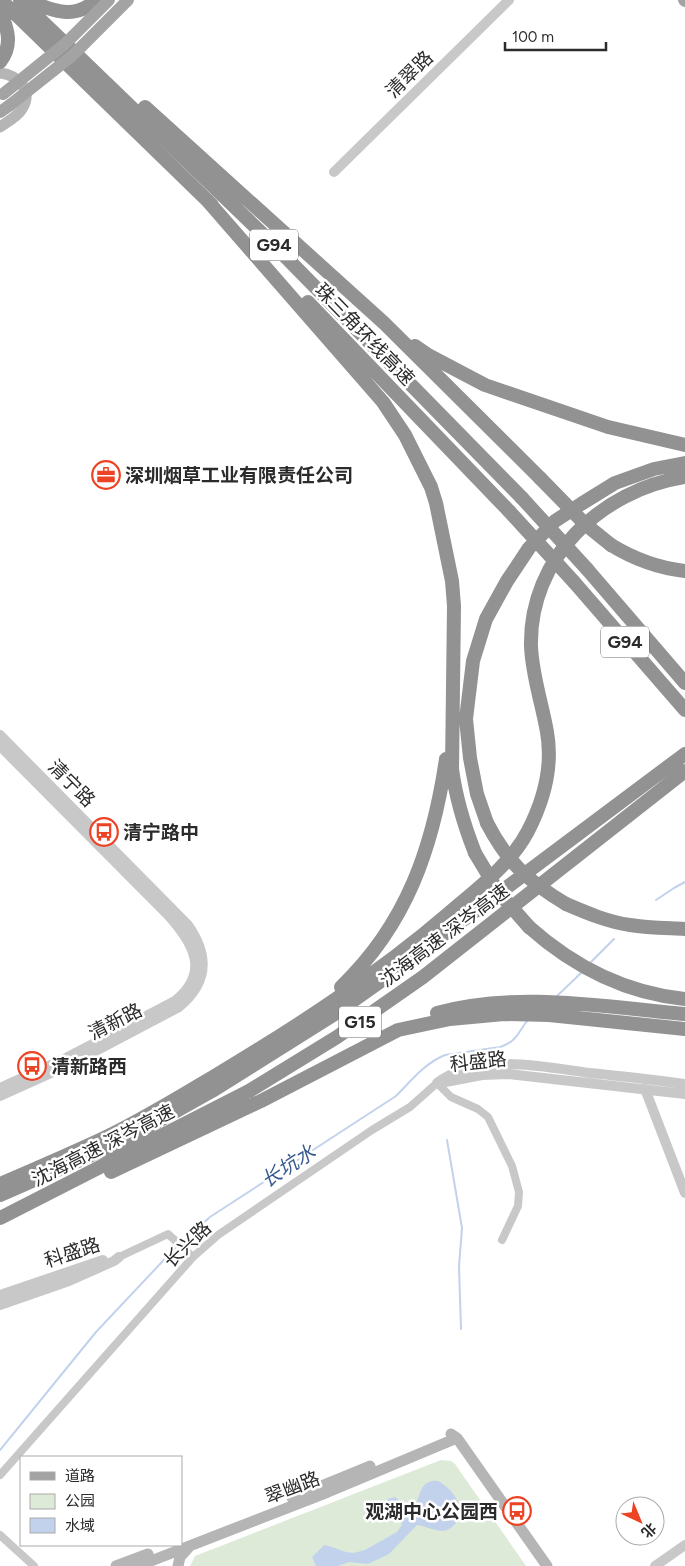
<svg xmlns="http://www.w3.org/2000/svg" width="685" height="1566" font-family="Figtree,'Noto Sans SC',sans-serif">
<rect width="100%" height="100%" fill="#fff"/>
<path fill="#ddead7" d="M441,1460L451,1461L455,1464L526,1566H190L195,1556Z"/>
<path fill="#c2d2ec" d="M438,1481C450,1487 461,1501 461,1515C447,1540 438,1529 417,1525L389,1554L368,1564L349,1562L338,1566H316L312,1557L324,1545L329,1546L346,1552L353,1553L365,1550L397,1532L402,1525C400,1517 393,1518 387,1513L385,1508L388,1499L395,1497C399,1500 404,1506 408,1507C423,1510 414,1478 438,1481Z"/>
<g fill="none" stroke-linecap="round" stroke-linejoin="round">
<path stroke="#c2d2ec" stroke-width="2" d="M656,900L674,888L685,882
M589,964L614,939
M556,997L581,973
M447,1140L462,1228L459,1266L461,1329
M181,1243L210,1217L396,1096C411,1081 425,1063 445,1055L500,1047C517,1041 517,1034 527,1021
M0,1450L96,1332L177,1246"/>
<path stroke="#c8c8c8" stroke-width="8" d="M119,1257L168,1234L193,1257
M0,1475L193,1257L218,1235L372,1130L410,1107L437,1083L451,1097L478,1109L488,1117L512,1166L519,1192L518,1206L502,1240
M0,1535L34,1566"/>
<path stroke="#c8c8c8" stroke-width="10" d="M334,172L509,0
M0,735L188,925C209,955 209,982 179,1007L69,1065L0,1096
M0,746L168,915C193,943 211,972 175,1001L66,1058L0,1088
M437,1083C477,1052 543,1067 590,1073C622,1076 653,1080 685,1084
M440,1083L482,1075L508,1074L685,1094
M645,1089L685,1193
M0,1295L103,1260
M0,1305L69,1281L114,1261L119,1257
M655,1566L685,1545"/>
<path stroke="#b5b5b5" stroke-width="11" d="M0,73C18,75 34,91 22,109C17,117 7,122 0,127
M451,1434L457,1438L547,1566
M292,1498L370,1466
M116,1566L148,1554
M138,1566L328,1492L457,1438
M178,1566L180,1557L189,1547"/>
<path stroke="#a3a3a3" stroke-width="12" d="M684,0L685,1
M0,112L10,105"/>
<path stroke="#929292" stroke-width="14" d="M1,0L212,205
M20,0L271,242L522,498
M27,0C51,10 74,21 96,0
M0,11C8,29 13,45 0,62
M145,107L384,323L540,478
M206,199L383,402L405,435L431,487L436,503L452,581L454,606L452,769C456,799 464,825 475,853
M308,302L509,511
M415,346L428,355L485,385L608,427L685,445
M611,545C634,559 658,568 685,571
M587,569L685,683
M574,582L685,710
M487,823L477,794L470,758L466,719L473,661L486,619L507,581L529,548L555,521L581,504L615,483L654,469L685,463
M566,904C587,913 608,922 630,925C648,928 667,928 685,929
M529,927C574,967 625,993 685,999
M341,987C407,924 433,847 446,759
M437,1013C517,991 604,1007 685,1014
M111,1172L261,1101L398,1030L450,1019L504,1014L549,1015L685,1029
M0,1184C35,1169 70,1154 104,1138C142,1120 177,1098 213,1077C295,1028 377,975 449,913C477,889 511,864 528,831C544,800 553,766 547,732C542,703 532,675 531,646C529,558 601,490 685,477
M0,1195L105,1149L148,1127L212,1091L333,1015L395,971L685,754
M0,1218L249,1091L337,1037L423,977L685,771"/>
<path stroke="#a3a3a3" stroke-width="12" d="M3,94L65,44L109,0
M10,105L73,55L128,0"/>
<path stroke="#929292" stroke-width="14" d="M540,478L585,524L611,545
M522,498L587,569
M509,511L574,582
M487,823C507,862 529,882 566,904
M475,853L499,893L529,927"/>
</g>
<defs>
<symbol id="office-ring" viewBox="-11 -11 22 22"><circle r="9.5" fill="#fff" stroke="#ed4223" stroke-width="1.5"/><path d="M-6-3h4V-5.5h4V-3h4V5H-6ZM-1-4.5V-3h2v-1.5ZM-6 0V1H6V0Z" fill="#ed4223"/></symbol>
<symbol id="bus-ring" viewBox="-11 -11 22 22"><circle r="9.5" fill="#fff" stroke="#ed4223" stroke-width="1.5"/><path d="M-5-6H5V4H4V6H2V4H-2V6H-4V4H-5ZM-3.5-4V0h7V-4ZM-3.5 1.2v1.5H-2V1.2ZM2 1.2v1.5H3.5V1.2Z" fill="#ed4223"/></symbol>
</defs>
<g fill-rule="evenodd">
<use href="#office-ring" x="90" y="459" width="32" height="32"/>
<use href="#bus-ring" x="88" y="816" width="32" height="32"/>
<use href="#bus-ring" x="16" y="1050" width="32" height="32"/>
<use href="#bus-ring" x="501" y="1495" width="32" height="32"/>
</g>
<g text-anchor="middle" stroke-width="5" stroke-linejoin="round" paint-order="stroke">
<g fill="#fff" stroke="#6b6b6b" stroke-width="1">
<rect x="250" y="229.5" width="48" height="31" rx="4"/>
<rect x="601" y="626.5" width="48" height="31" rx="4"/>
<rect x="339" y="1006.5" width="42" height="31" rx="4"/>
</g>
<g font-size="18" font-weight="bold" fill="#2b2b2b">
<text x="274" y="251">G94</text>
<text x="625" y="648">G94</text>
<text x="360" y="1028">G15</text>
</g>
<g font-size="19" fill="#2b2b2b" stroke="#fff">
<text transform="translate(409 74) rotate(-45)" y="7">清翠路</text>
<text transform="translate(365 334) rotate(46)" y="7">珠三角环线高速</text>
<text transform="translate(72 783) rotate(45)" y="7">清宁路</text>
<text transform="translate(444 935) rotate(-37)" y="7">沈海高速 深岑高速</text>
<text transform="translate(115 1021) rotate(-27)" y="7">清新路</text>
<text transform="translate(478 1061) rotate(-6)" y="7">科盛路</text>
<text transform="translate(103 1145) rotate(-27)" y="7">沈海高速 深岑高速</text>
<text transform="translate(187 1244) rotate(-44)" y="7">长兴路</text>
<text transform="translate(72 1252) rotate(-18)" y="7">科盛路</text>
<text transform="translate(292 1487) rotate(-21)" y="7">翠幽路</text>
</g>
<g font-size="19" font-weight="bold" fill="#2b2b2b" stroke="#fff" text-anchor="start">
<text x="125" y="482">深圳烟草工业有限责任公司</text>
<text x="123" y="839">清宁路中</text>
<text x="51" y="1073">清新路西</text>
<text x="498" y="1518" text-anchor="end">观湖中心公园西</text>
</g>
<g font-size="20" font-style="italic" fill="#375990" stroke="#fff">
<text transform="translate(288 1166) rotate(-33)" y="7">长坑水</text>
</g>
</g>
<rect x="20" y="1456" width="162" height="90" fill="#ffffff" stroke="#aaaaaa"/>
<rect x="30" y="1472" width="25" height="8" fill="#a3a3a3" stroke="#aaaaaa"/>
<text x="65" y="1481" font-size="15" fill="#2b2b2b">道路</text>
<rect x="30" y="1494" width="25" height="15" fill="#ddead7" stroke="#aaaaaa"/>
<text x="65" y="1506" font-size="15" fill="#2b2b2b">公园</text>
<rect x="30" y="1518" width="25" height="15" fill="#c2d2ec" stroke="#aaaaaa"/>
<text x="65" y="1531" font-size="15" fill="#2b2b2b">水域</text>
<g transform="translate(640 1521) rotate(136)"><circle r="24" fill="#ffffff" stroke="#aaaaaa"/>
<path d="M0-4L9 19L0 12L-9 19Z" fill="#ed4223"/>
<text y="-8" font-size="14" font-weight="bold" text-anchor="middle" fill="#2b2b2b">北</text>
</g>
<path d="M505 42v8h101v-8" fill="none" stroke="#2b2b2b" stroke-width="2.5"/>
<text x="512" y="42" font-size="15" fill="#2b2b2b" stroke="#ffffff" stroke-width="4" paint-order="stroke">100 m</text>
</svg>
